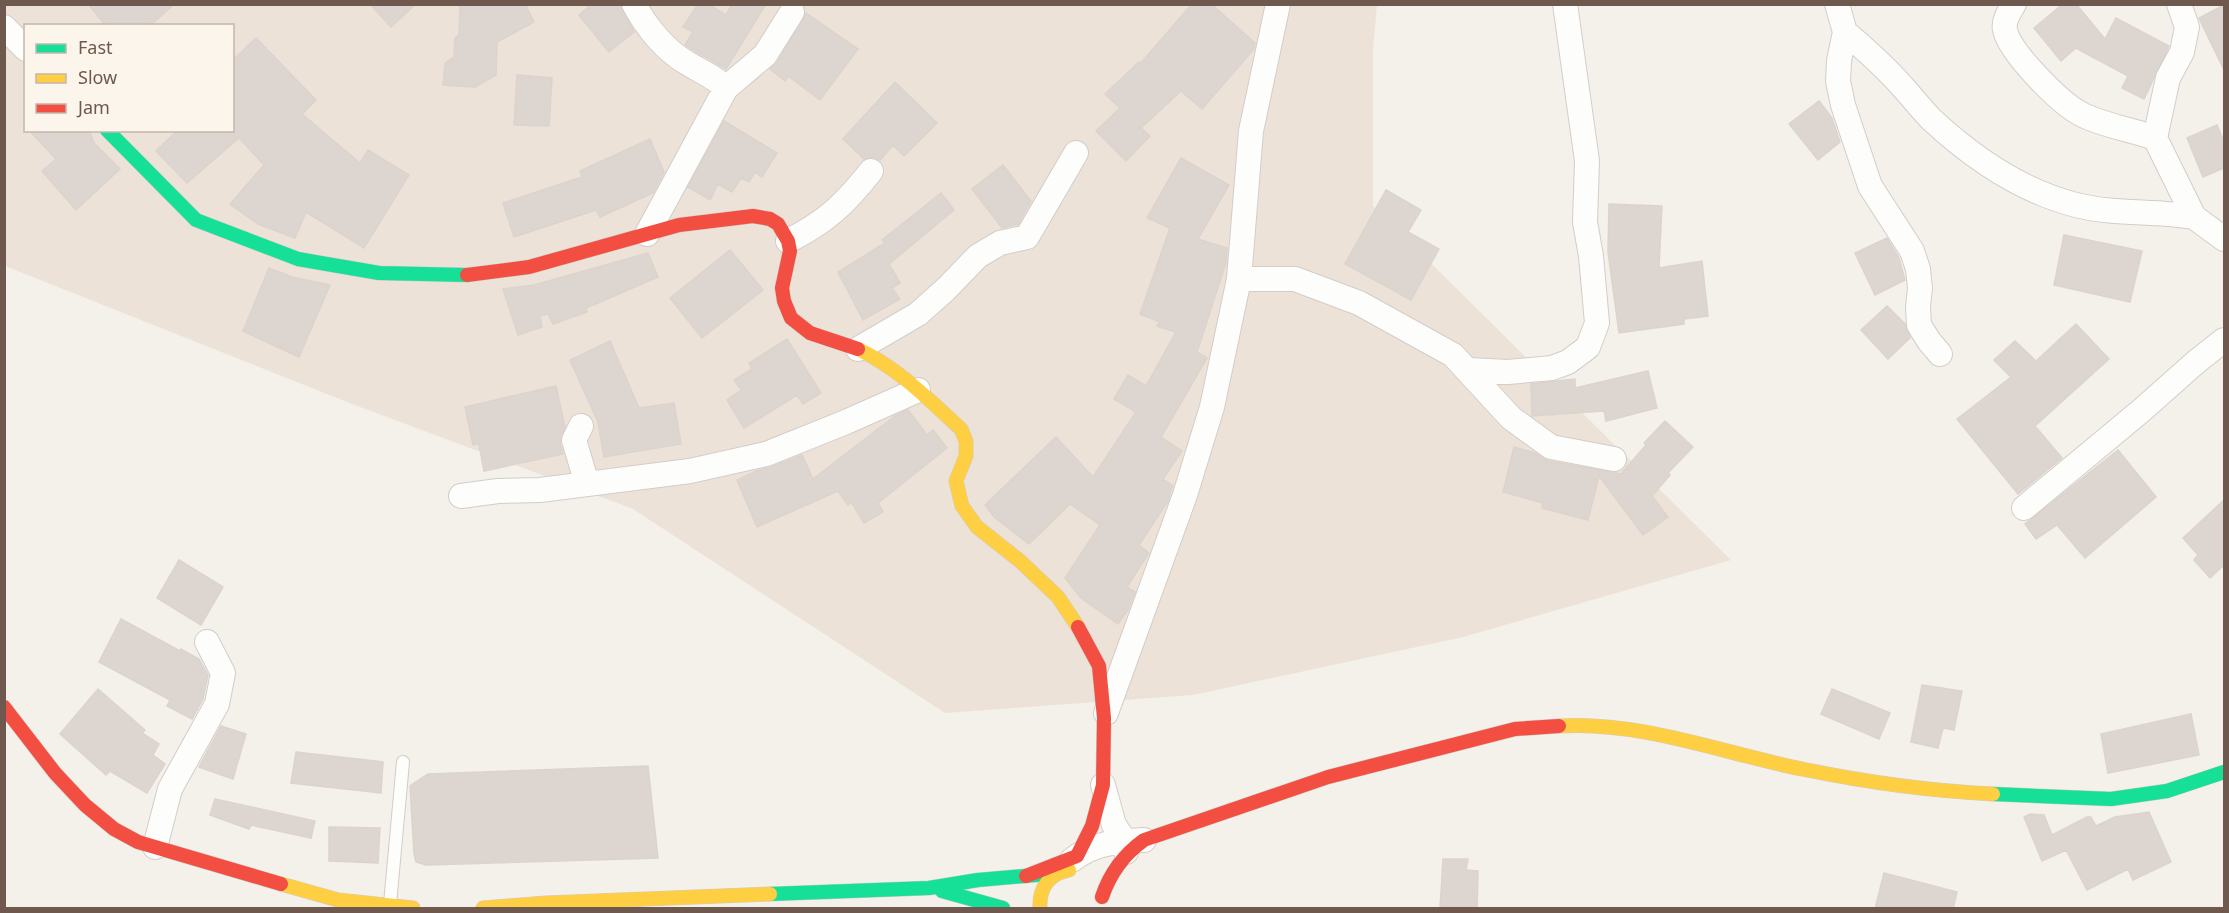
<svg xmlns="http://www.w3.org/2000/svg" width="2229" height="913" font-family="'Noto Sans',sans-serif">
<rect width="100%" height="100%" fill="#f4f0ea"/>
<path fill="#ede2d8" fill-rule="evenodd" d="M4,5H1377L1373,50V206L1731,560L1463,637L1193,695L945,713L633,509L347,402L5,266ZM26,26H232V130H26Z"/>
<path fill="#ddd6d0" stroke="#dcd3cd" stroke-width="1.5" d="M88,4H174L150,26H106Z
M370,4H416L391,27Z
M460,4H525L534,22L497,42L496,75L475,87L443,85L445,63L454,57L455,38L459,35Z
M592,4H620L634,32L609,52L579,15Z
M698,4H708L726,15L732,4H766L726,69L685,45L693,32L683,27Z
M1192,4H1211L1255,43L1254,49L1202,109L1181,91L1141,128L1150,136L1126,161L1096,131L1120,108L1105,94L1139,62L1140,64Z
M2063,4H2076L2105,39L2116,18L2169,46L2144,99L2122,88L2128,76L2076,48L2061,61L2034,28Z
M2224,5V70L2199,18Z
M806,13L858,49L820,100L788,76L785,81L770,69L777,63Z
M256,38L316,100L302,114L360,163L368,150L409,175L364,248L306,212L295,238L258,224L230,204L264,165L239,138L187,183L156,151L178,130H233L232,61Z
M517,75L552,78L549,126L514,125Z
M895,82L937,123L904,156L893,145L880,160L873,157L864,159L843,139Z
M1819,101L1832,118L1840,142L1818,160L1789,124Z
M724,121L777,153L762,177L755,172L749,182L741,178L732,192L718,184L710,200L688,187Z
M2217,125L2224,142V168L2203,177L2187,138Z
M29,130H89L94,143L120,169L76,210L42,171L56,159Z
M650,139L664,172L653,193L600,217L596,210L514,237L503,203L582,177L580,171Z
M1181,158L1229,185L1198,239L1227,248L1226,263L1197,352L1207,358L1161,437L1182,451L1163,479L1173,486L1171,490L1168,501L1139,545L1149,553L1127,587L1135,592L1128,610L1118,624L1081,598L1065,578L1100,525L1070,504L1029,544L994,517L985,505L1056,437L1093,477L1136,412L1114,399L1128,375L1146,386L1176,332L1157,326L1160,322L1140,314L1170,228L1147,218Z
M1003,165L1031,201L1018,224L1002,228L972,189Z
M1386,190L1421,210L1408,232L1439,249L1411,300L1345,264Z
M941,193L954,210L889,264L900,283L892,288L900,299L863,320L838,272L885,243L882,240Z
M1609,204L1662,206L1659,268L1702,261L1708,316L1684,319V324L1619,333L1608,252Z
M2064,235L2142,251L2130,302L2054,285Z
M1887,238L1899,258L1905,280L1875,295L1855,253Z
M730,250L763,290L702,338L670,298Z
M648,253L658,277L586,308L587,312L553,324L548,314L540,316L542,327L518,335L503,289L534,285Z
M269,268L292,277L330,285L299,357L243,331Z
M1887,306L1905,324L1910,338L1888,359L1861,330Z
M2076,324L2109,359L2035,426L2062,458L2018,494L1957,419L2011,377L1994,360L2015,341L2036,361Z
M787,339L821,393L803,404L797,395L744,428L727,400L741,390L734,380L752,369L749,363Z
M610,341L639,408L674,403L681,444L604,457L598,422L570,360Z
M1648,371L1657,408L1606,421L1604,411L1532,416L1531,384L1575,379V388Z
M556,386L565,427L560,443L563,454L484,471L479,444L473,445L465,407Z
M908,410L927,435L933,430L947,448L878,503L883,512L864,523L851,502L848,505L838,491L757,527L737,480L756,471L771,467L802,455L813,479L895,416Z
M1665,421L1693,447L1668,473L1670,475L1652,496L1668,517L1643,535L1599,476L1588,520L1542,508L1543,503L1503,492L1514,447L1535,453L1548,461L1621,474L1646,445L1644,443Z
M2118,450L2156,497L2085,558L2057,525L2036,539L2025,524Z
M2224,500V565L2210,578L2194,560L2198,555L2183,538Z
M179,560L223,587L201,625L157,598Z
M121,619L180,651L181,649L199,659L208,675L203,699L192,719L167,706L170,700L99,662Z
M1922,685L1962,691L1954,730L1943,728L1938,748L1911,742Z
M98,689L145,730L142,733L159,744L153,755L165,764L147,793L110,771L106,775L60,734Z
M1832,689L1890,713L1879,739L1821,714Z
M2191,714L2199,755L2108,773L2101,734Z
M221,726L246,734L233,779L199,767Z
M296,752L383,762L381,793L291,783Z
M648,766L658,858L426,865L416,862L414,854L410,786L428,774Z
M215,799L315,821L311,838L251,825L249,829L210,815Z
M2149,812L2171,862L2133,880L2128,869L2087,890L2066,850L2042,861L2024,817L2030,814L2044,815L2052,835L2087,817H2091L2096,826L2115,817Z
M329,827L380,828L378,863L329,861Z
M1443,859H1468L1466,870L1478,871L1477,909H1440Z
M1884,873L1957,892L1953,909H1875Z"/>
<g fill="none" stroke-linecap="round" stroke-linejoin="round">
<defs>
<path id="lane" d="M390,904L403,762"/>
<path id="street" d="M634,4C646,27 665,50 687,63C700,71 715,77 726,88L647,234
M1837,4L1845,32L1839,61L1838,81L1843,105L1870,186L1912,251L1918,269L1920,288L1918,307L1919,325L1929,341L1940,354
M2014,4C2009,12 2003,21 2005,30C2010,53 2060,103 2081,114C2104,126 2131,129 2155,138
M2179,4L2187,27L2182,52L2168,78L2155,138L2194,217L2224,239
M4,27L26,49
M1845,32C1865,49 1884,66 1901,85C1912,97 1921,109 1932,120C1973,158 2021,191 2076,205C2116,215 2155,210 2194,217
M726,88L765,55L792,12
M788,241C826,222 845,204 871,171
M1239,279H1295L1359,303L1453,355L1511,418L1551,447L1614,459
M858,349L918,314L946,289L978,256L1000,243L1027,237L1076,153
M1468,370L1508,372L1552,368L1568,362L1588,347L1597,323L1591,256L1585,222L1587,161L1565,4
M581,426L574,440L587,484
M461,496L498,491L540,490L690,471L766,454L846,422L918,390
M2024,508L2142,410L2196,362L2224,340
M1106,713L1185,495L1212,407L1239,279L1251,131L1278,4
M1103,785L1114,825L1128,846L1126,852
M155,847L170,789L217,704L223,673L207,642
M1072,860C1093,843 1118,841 1144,840"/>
<path id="fast" d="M107,130L196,220L298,259L379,273L467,275
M1993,794L2111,799L2167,791L2224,772
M942,891L1003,908
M770,894L929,888L978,880L1047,874"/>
<path id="slow" d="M858,349C898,368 928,399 961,429L966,441V456L956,481L962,506L977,527L1020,561L1058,597L1078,627
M1559,726C1642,721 1722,753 1802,769C1865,782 1929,791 1993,794
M281,884L338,900L413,908
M483,908L546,903L770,894
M1040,908C1039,888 1049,874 1069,870"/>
<path id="jam" d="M467,275L529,267L679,225L753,216L770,219L778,224L788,241L790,251L782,288L784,301L791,318L810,333L858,349
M4,707L55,773L85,805L114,829L138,842L281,884
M1026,876L1077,856L1092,826L1103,785L1104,718L1099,666L1078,627
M1102,897C1110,873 1123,855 1144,840L1328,777L1515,729L1559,726"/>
</defs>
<use href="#lane" stroke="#d3cdc8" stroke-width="14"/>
<use href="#street" stroke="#d3cdc8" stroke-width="26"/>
<use href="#fast" stroke="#d2ccc5" stroke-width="15"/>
<use href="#slow" stroke="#d2ccc5" stroke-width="15"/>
<use href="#jam" stroke="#d2ccc5" stroke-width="15"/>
<use href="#lane" stroke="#fdfdfc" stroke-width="12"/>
<use href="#street" stroke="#fdfdfc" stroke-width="24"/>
<use href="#fast" stroke="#16e098" stroke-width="14"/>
<use href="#slow" stroke="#ffcf43" stroke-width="14"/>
<use href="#jam" stroke="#f24e42" stroke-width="14"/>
</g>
<rect width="2229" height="913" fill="none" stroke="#6f584e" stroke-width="12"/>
<rect x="24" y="24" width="210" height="108" fill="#fcf5eb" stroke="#c4b6ac" stroke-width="1.5"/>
<rect x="36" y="44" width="30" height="9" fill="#16e098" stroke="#c4b6ac" stroke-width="1.5"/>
<text x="78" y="54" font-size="18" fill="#6f584e">Fast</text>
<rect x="36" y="74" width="30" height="9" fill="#ffcf43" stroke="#c4b6ac" stroke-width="1.5"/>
<text x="78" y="84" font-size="18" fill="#6f584e">Slow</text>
<rect x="36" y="104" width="30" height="9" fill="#f24e42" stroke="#c4b6ac" stroke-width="1.5"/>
<text x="78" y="114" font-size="18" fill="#6f584e">Jam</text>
</svg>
